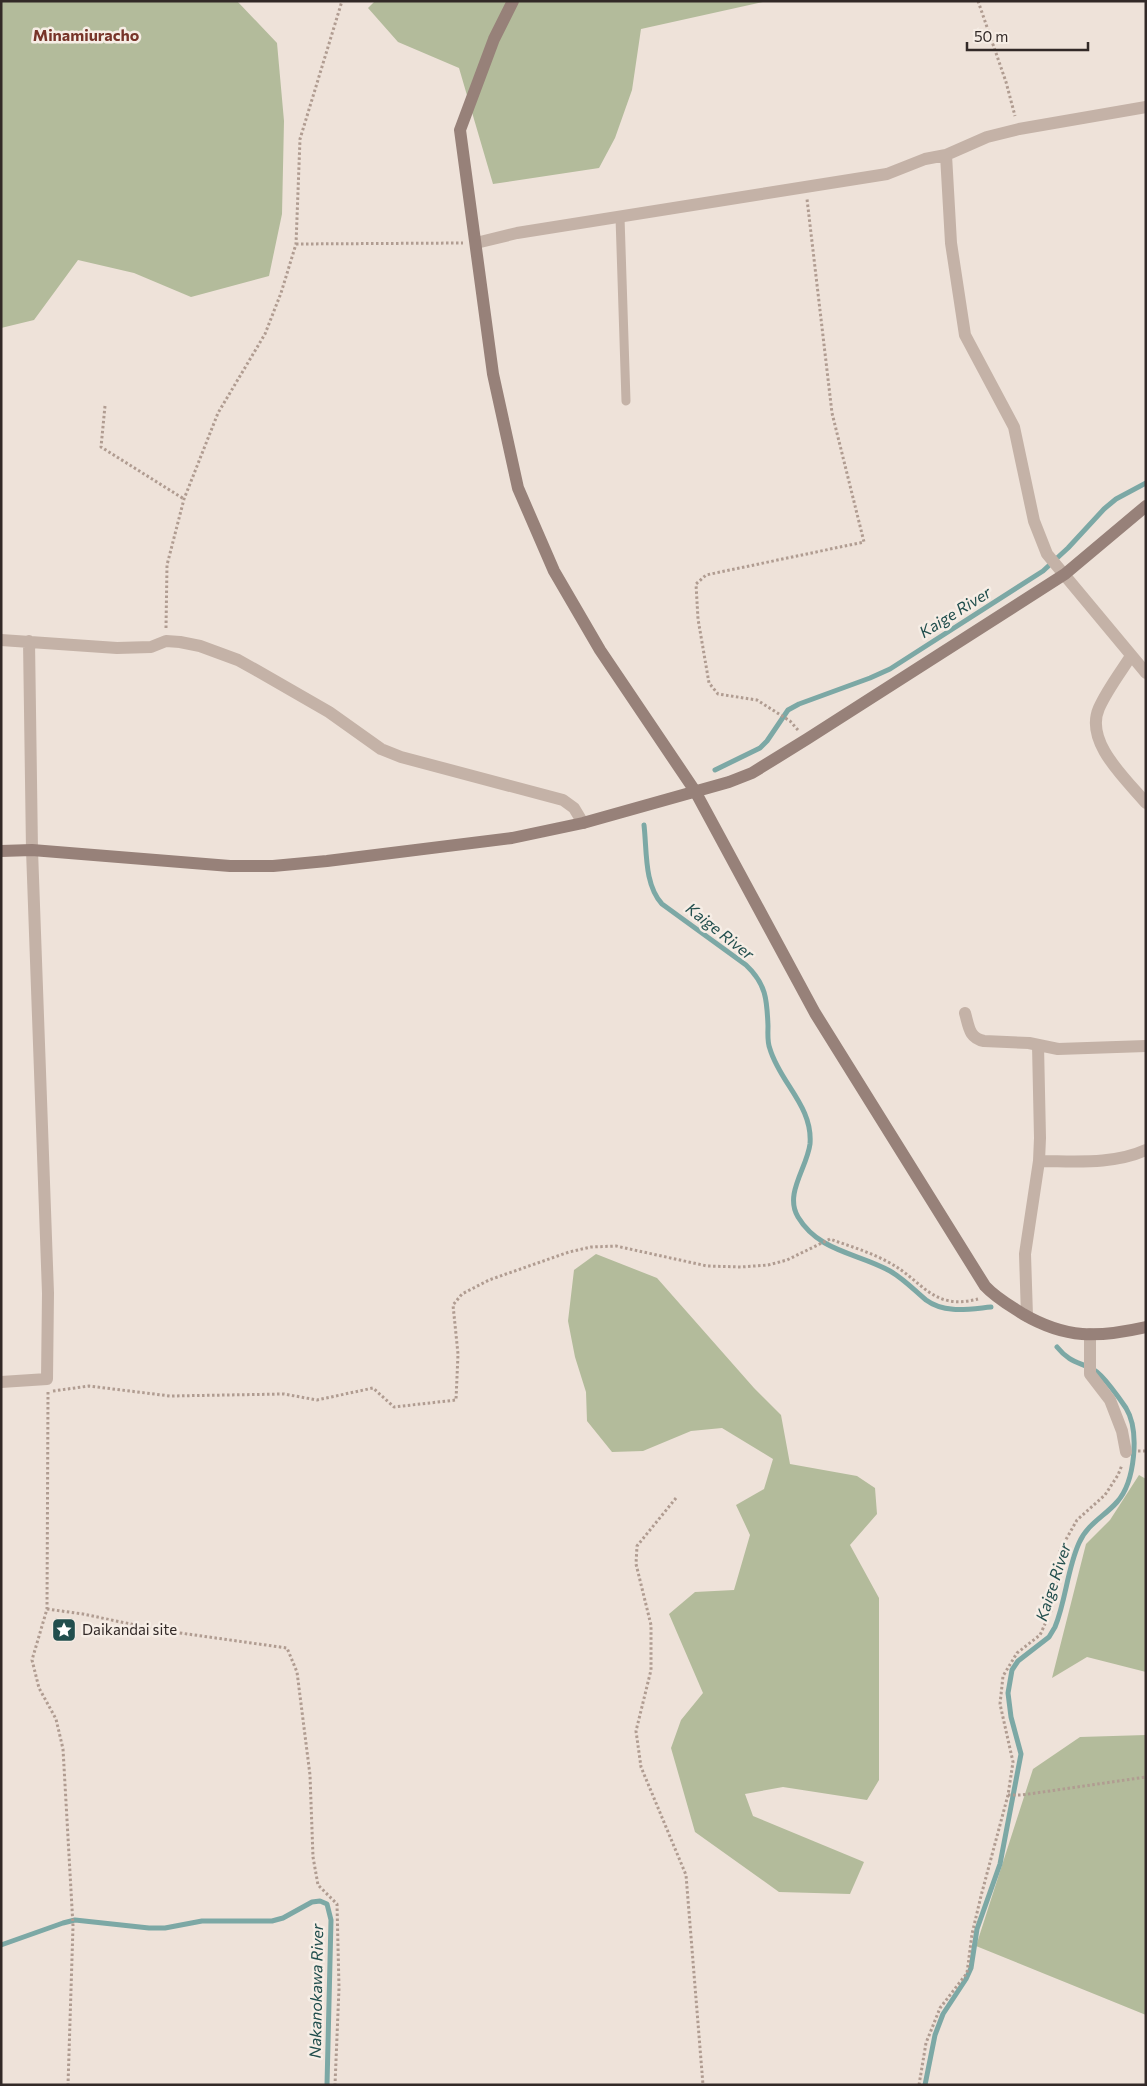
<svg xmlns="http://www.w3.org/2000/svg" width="1147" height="2086" font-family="Commissioner,sans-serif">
<rect width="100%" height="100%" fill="#eee2d9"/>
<path fill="#b3bb9b" d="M1,1H237L277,43L284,121L282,214L269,276L191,297L134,273L78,260L34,320L1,328Z
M375,1H767L641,29L632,90L615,138L599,168L493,184L459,68L398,42L368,8Z
M596,1254L657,1278L754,1388L781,1415L790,1464L857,1476L875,1488L877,1514L850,1545L879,1598V1780L867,1800L783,1787L745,1794L753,1816L864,1862L850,1894L779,1892L695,1832L671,1748L681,1720L703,1693L669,1614L695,1592L734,1590L750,1535L736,1505L764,1489L773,1459L722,1428L691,1431L643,1451L612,1452L587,1421L586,1392L575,1357L568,1321L574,1270Z
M1139,1475L1146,1479V1672L1087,1657L1052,1678L1086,1544L1110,1520Z
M1146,1735V2015L976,1946L1033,1769L1080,1737Z"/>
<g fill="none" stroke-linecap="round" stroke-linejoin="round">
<path stroke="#7ca8a5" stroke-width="5" d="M715,770L760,748L767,741L788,710L799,704L870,678L890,669L1043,571L1068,548L1104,509L1116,499L1146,483
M644,825C647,851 644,884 662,904L746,965C766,984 767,999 768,1026C768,1033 767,1042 770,1049C780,1083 813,1106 810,1144C807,1168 784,1194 798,1217C819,1252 858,1253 890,1271C904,1279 914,1290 926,1300C945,1314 969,1309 991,1307
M1,1945L63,1923L75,1920L149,1928H165L202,1921H272L283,1918L312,1902L320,1901L327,1904L331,1920L327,2085
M925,2085L935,2035L943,2014L966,1979L971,1968L977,1929L1000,1864L1021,1754L1011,1717L1008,1693L1012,1670L1018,1661L1049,1637L1055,1627C1066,1600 1067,1570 1079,1543C1087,1524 1105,1516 1117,1502C1135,1482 1140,1431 1126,1408C1120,1399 1103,1375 1094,1370C1079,1362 1069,1362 1057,1347"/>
<path stroke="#b09c91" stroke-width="3" stroke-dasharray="2.5 2.5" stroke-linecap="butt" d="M978,1L1006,82L1015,116
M296,244L463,243
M105,406L101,447L184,499
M166,628L167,565L184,499L218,413L265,334L281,293L296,244L300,139L342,1
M798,730L790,721L757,700L718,694L709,683L698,619L696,584L706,575L864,542L832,413L807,199
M53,1391L89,1386L170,1396L284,1394L317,1400L373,1388L394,1407L456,1400L458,1354L453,1305L462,1294L489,1280L569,1252L591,1247L616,1246L707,1266L741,1267L768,1265L787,1260L830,1239C849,1246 870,1252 888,1262C923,1280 931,1311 978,1299
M48,1392L47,1609L32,1660L39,1688L56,1719L63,1749L73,1926L68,2085
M1138,1451H1146
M676,1498L637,1546L636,1564L651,1625V1670L636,1731L641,1767L686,1875L703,2085
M47,1609L83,1614L159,1630L287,1648L297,1672L310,1775L313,1857L318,1885L337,1904L339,1988L335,2085
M1008,1795H1022L1146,1777
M919,2085L926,2043L940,2008L967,1973L972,1934L981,1896L1008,1795L1013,1762L1000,1704L1003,1676L1017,1653L1040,1635L1051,1611L1057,1585L1060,1550L1077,1520L1105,1495L1118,1475L1122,1465"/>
<path stroke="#c4b2a7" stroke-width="9" d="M620,217L626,401"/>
<path stroke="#c4b2a7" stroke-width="12" d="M946,155L951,243L965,335L1014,427L1034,521L1047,554L1146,673
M476,243L517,233L887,174L925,159L946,155L987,137L1019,129L1146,107
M1,640L117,648L151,647L166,641L180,642L200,646L238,660L256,670L329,712L381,749L401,757L563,800L574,808L583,823
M1131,656C1120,673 1107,690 1099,708C1084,742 1126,779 1146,803
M965,1013C969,1027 969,1038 984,1041L1029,1043L1058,1049L1146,1046
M1039,1161C1074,1161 1113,1165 1146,1150
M1027,1316L1025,1254L1039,1161L1040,1138L1038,1045
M1090,1334V1374L1110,1400L1122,1431L1126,1452
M1,1382L47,1379L48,1293L32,850L29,641"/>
<path stroke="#978179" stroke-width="12" d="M513,1L494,39L460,130L493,374L518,488L554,571L600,650L695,791L815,1013L985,1286C996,1298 1009,1305 1023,1314C1066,1339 1097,1338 1146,1327
M1,851L32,850L230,866H273L327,861L512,838L583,823L729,782L752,773L807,739L1065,574L1146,506"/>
</g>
<defs>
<symbol id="sight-square" viewBox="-11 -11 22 22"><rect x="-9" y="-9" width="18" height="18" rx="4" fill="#214e4d" stroke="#f6ede5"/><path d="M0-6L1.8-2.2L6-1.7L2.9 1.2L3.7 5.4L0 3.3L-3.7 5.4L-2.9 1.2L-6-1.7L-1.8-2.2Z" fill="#fff"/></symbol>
</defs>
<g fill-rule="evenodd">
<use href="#sight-square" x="50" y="1616" width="28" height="28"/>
</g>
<g text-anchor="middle" stroke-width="5" stroke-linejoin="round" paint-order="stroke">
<g font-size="15" fill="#322927" stroke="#f6ede5" text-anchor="start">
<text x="82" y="1635">Daikandai site</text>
</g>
<g font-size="16" font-weight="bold" fill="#773429" stroke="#f6ede5">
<text x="86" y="41">Minamiuracho</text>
</g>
<g font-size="16" font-style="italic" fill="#214e4d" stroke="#f6ede5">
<text transform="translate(955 612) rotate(-32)" y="6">Kaige River</text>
<text transform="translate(720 931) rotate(38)" y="6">Kaige River</text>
<text transform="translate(1053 1582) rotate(-72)" y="6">Kaige River</text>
<text transform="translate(316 1991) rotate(-89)" y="6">Nakanokawa River</text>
</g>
</g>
<rect width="1147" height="2086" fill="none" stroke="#322927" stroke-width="5"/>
<path d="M967 42v8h121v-8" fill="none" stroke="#322927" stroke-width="2.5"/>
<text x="974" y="42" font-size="15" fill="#322927" stroke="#f6ede5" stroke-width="4" paint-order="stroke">50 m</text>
</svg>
